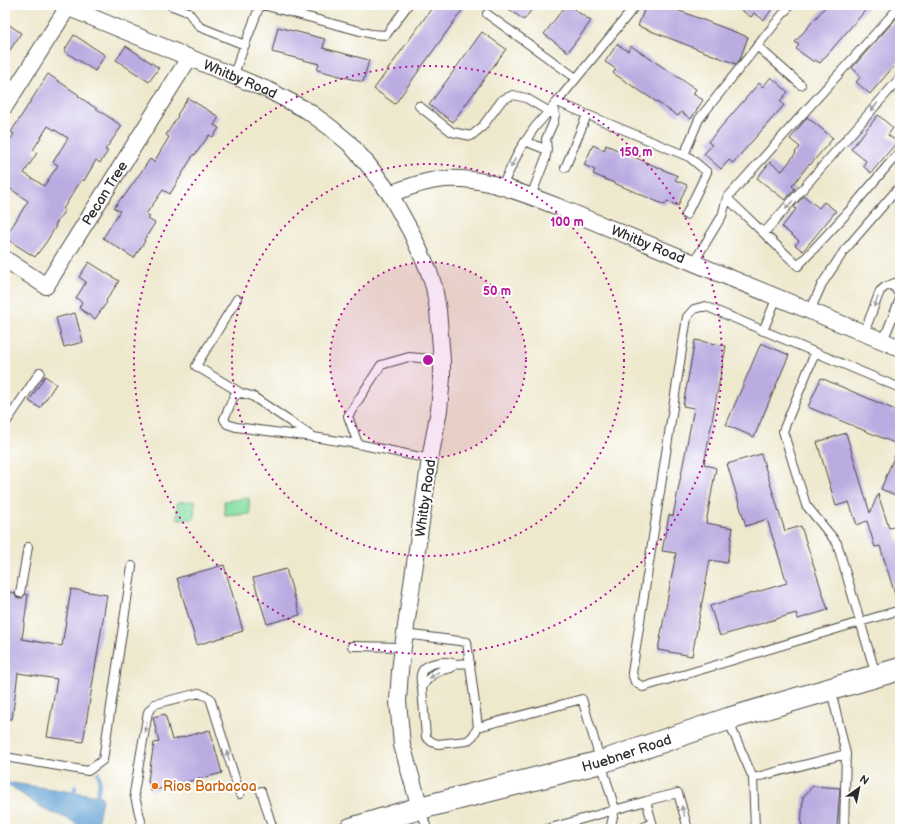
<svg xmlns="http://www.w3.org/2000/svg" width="905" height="834" font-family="'Balsamiq Sans',sans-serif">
<rect width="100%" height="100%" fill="#fff"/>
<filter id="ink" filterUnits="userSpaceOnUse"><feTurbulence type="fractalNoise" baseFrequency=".025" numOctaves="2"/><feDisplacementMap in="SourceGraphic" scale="8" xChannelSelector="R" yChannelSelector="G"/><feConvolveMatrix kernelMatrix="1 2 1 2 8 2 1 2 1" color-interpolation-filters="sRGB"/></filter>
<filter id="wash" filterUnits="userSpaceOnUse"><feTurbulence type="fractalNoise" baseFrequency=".012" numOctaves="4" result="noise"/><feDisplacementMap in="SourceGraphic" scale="16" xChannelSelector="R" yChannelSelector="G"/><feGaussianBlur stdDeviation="0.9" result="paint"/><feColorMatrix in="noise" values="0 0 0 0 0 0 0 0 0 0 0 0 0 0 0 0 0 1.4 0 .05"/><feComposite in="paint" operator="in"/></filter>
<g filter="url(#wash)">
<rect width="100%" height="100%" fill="#eee8cd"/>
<path fill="#85dea3" stroke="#588467" d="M249,498L250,514L225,516L224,501Z
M195,501L194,519H177V502Z"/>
<path fill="#5ea0d2" stroke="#44667e" d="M12,783L100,796L102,797V800L98,820L92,826C79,828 77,823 66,818C60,815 54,814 48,811C35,804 23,795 11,786Z"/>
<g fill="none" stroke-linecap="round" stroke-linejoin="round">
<path stroke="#5ea0d2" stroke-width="4" d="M5,783L11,785
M75,793V787
M97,795C99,789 101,780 98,773"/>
</g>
<g id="blocks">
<path fill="#baabe1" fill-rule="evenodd" d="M434,5H466L395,104L374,89Z
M503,5H535L524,20Z
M566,5H568L591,21L568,52L544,34Z
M646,5H664L748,37L740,59L736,64L638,26Z
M734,5H775L764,20L754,13L751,17Z
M827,5H870L820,63L815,60L814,62L796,49L799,45L795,42Z
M900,14V59L870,94L856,82L861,76L852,68Z
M5,22L21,33L5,58Z
M278,27L325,39L323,48L369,60L363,82L317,70L319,64L272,52Z
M482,32L506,49L453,122L429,105Z
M74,35L105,55L95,71L64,51Z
M617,44L628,51L631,46L696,89L693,94L703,100L691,119L681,112L678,116L613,73L616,69L605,62Z
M126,46L159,68L149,82L116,60Z
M48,74L79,95L78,96L122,126L105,150L108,151L100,163L96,160L84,181L82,179L63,209L65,210L55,225L56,226L47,241L35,257L5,238L28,201L5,185V148L14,134L11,132ZM48,126L68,138L53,162L58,165L44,186L24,173L37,153L33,150Z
M771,77L788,92L780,101L784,105L733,163L729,160L721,169L704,154L712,145L708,142L759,83L763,87Z
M188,98L219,117L214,125L219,128L213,137L209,135L195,155L194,154L170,194L163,190L146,214L150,216L148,219L155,223L144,240L145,241L134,258L103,238L120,211L114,208L122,197L123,198L150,159L154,162L169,137L166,135L178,116L177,115Z
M878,115L893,128L888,135L897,142L871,173L863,166L866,161L851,149Z
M807,117L833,138L810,165L809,164L792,186L795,189L785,200L757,178L770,162L782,171L796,153L795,152L800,147L790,139Z
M593,145L604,150L606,145L678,176L675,180L687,185L678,206L667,201L665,205L593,174L595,170L584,165Z
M804,196L819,208L824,202L836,211L803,251L795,245L799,241L782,227L796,209L794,207Z
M89,262L119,281L106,301L107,302L95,319L79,308L82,302L76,298L86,282L79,277Z
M75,313L83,342L64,347L56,318Z
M695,340L726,346L704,464L716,468L706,523L733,528L727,563L710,560L692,656L658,650L676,553L662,551L669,515L673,516L694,408L683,406Z
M761,343L789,355L754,437L726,425Z
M45,376L56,384L40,408L29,401Z
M821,378L900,412V497L881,489L899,445L808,407Z
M846,433L870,513L878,494L889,528L894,527L900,547V601H897L880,546L875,547L867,521L857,525L849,502L836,506L817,442Z
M761,454L785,531L801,526L828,610L798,619L796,613L720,636L710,606L787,583L767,519L746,526L727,464Z
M224,565L243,631L197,645L177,578Z
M286,569L300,615L267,624L253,578Z
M71,589L107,595L83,742L47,737L57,679L18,673L12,719H5V591L15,593L16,597L19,598H22L25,594L28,595L22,639L62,646Z
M165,714L172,740L210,730L222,773L151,791L148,780L154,743L159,742L153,717Z
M813,786L840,788L837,829H801L803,797Z"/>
</g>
</g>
<g filter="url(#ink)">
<use href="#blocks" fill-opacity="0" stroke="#484743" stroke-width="1"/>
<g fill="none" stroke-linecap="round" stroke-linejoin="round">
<defs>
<path id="service" d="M170,5L188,12L200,27L245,45
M263,5L371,34L386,35L408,5
M487,14L576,78
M757,46L801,85
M233,76L260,5
M557,102L689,157L707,172L686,215
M419,106L452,132L471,136L482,127L502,100L513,95L526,98L555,115
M525,141L547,150
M684,155L699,119L790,5
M565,168L587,115
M502,186L520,149L535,127L557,102L636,5
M531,196L545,160L547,150L546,139L554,121L555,111
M727,198L798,266L849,211L900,151
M764,233L900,78
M694,262L722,216L727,198L900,6
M892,284L900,295
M237,299L196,366L241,393
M810,311L822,284L844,251L900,186
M763,331L777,297
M864,333L880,291L885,287L900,281
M883,341L900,299
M815,353L783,431L806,505L837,543L876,675
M900,388L705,306L694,309L687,317L632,673L635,682L643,687L900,610
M5,424L40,372
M313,437L252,396L241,393L234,396L224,419L227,424L236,427L313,437L358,444
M430,459L358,444L348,416L381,365L409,357L442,360
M20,593L28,547
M405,634L467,642L478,727L582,699L615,809L610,829
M352,646L403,647
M470,663L455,664L451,668L442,670L434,674L426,681L422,688L426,737L432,742L438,744L467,741L473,736L478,727
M422,688C421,684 420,679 421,675C423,662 446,660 455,664
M831,690L846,754L844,829
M728,720L753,778L755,829
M5,757L88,771L103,760L132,566
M753,778L846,754
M261,791L273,829
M646,801L654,829
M421,809L427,829
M141,821L134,793L148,712L155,704L199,693L210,698L240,794
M547,829L646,801L678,793L688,829
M641,829L652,822"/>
<g id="minor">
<path id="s1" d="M62,5L270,91L308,111L331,128L349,143L369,166L390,194L411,232L428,269L434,287L438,310L442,360V378L439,410L430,459L403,647L400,671L398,701L402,745L420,808"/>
<path d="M5,106L68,7"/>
<path id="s2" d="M390,194C406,188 421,182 437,180C478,174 519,192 556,206L900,348"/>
<path id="s3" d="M5,259L46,286L189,58"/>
</g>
<g id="primary">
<path id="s4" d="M351,829L420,808L601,762L728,719L900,669"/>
</g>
</defs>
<use href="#service" stroke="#484743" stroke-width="10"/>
<use href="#minor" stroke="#484743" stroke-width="18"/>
<use href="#primary" stroke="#484743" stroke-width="24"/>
<use href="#service" stroke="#fff" stroke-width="8"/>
<use href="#minor" stroke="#fff" stroke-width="16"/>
<use href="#primary" stroke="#fff" stroke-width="22"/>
</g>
<defs><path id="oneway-solid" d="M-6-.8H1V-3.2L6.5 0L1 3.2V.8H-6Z"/></defs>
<g fill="#a0a0a0">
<use href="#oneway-solid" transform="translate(874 107) rotate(131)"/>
<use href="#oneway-solid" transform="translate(513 163) rotate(116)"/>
<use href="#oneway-solid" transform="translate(789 205) rotate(131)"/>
<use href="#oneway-solid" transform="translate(876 302) rotate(112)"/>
<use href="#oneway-solid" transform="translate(434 675) rotate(145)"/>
<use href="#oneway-solid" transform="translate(146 727) rotate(100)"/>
<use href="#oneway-solid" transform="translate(228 756) rotate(-107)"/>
<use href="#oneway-solid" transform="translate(683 811) rotate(-106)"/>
</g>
</g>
<circle cx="428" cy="360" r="98" fill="#b5179e" fill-opacity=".12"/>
<g fill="none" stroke="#b5179e" stroke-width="2" stroke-dasharray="2 4">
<circle cx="428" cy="360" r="98"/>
<circle cx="428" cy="360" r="196"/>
<circle cx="428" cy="360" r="294"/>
</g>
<circle fill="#e8710a" stroke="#fff" stroke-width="1.5" cx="155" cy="786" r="4"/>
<g text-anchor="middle" stroke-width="4" stroke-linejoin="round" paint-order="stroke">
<g font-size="14" fill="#2b2b2b" stroke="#fff">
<text dy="5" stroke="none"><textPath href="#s1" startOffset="193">Whitby Road</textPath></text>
<text dy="5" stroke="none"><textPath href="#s3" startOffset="159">Pecan Tree</textPath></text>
<text dy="5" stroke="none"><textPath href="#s2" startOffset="272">Whitby Road</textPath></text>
<text transform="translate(425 498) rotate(-82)" y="5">Whitby Road</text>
<text dy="5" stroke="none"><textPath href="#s4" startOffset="286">Huebner Road</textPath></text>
</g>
<g font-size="14" fill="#c56008" stroke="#fff" text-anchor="start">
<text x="163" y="791">Rios Barbacoa</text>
</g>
</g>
<circle cx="428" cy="360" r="6" fill="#b5179e" stroke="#fff" stroke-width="2"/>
<g font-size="12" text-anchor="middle" font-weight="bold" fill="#b5179e" stroke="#fff" stroke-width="4" stroke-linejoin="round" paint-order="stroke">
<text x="636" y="156">150 m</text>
<text x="567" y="226">100 m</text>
<text x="497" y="295">50 m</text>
</g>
<rect width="905" height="834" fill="none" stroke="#fff" stroke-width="20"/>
<g transform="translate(859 788) rotate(33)" stroke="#ffffff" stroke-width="3" paint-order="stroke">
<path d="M0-3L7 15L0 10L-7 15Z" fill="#2b2b2b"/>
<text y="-6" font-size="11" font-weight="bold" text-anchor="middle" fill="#2b2b2b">N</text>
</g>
</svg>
